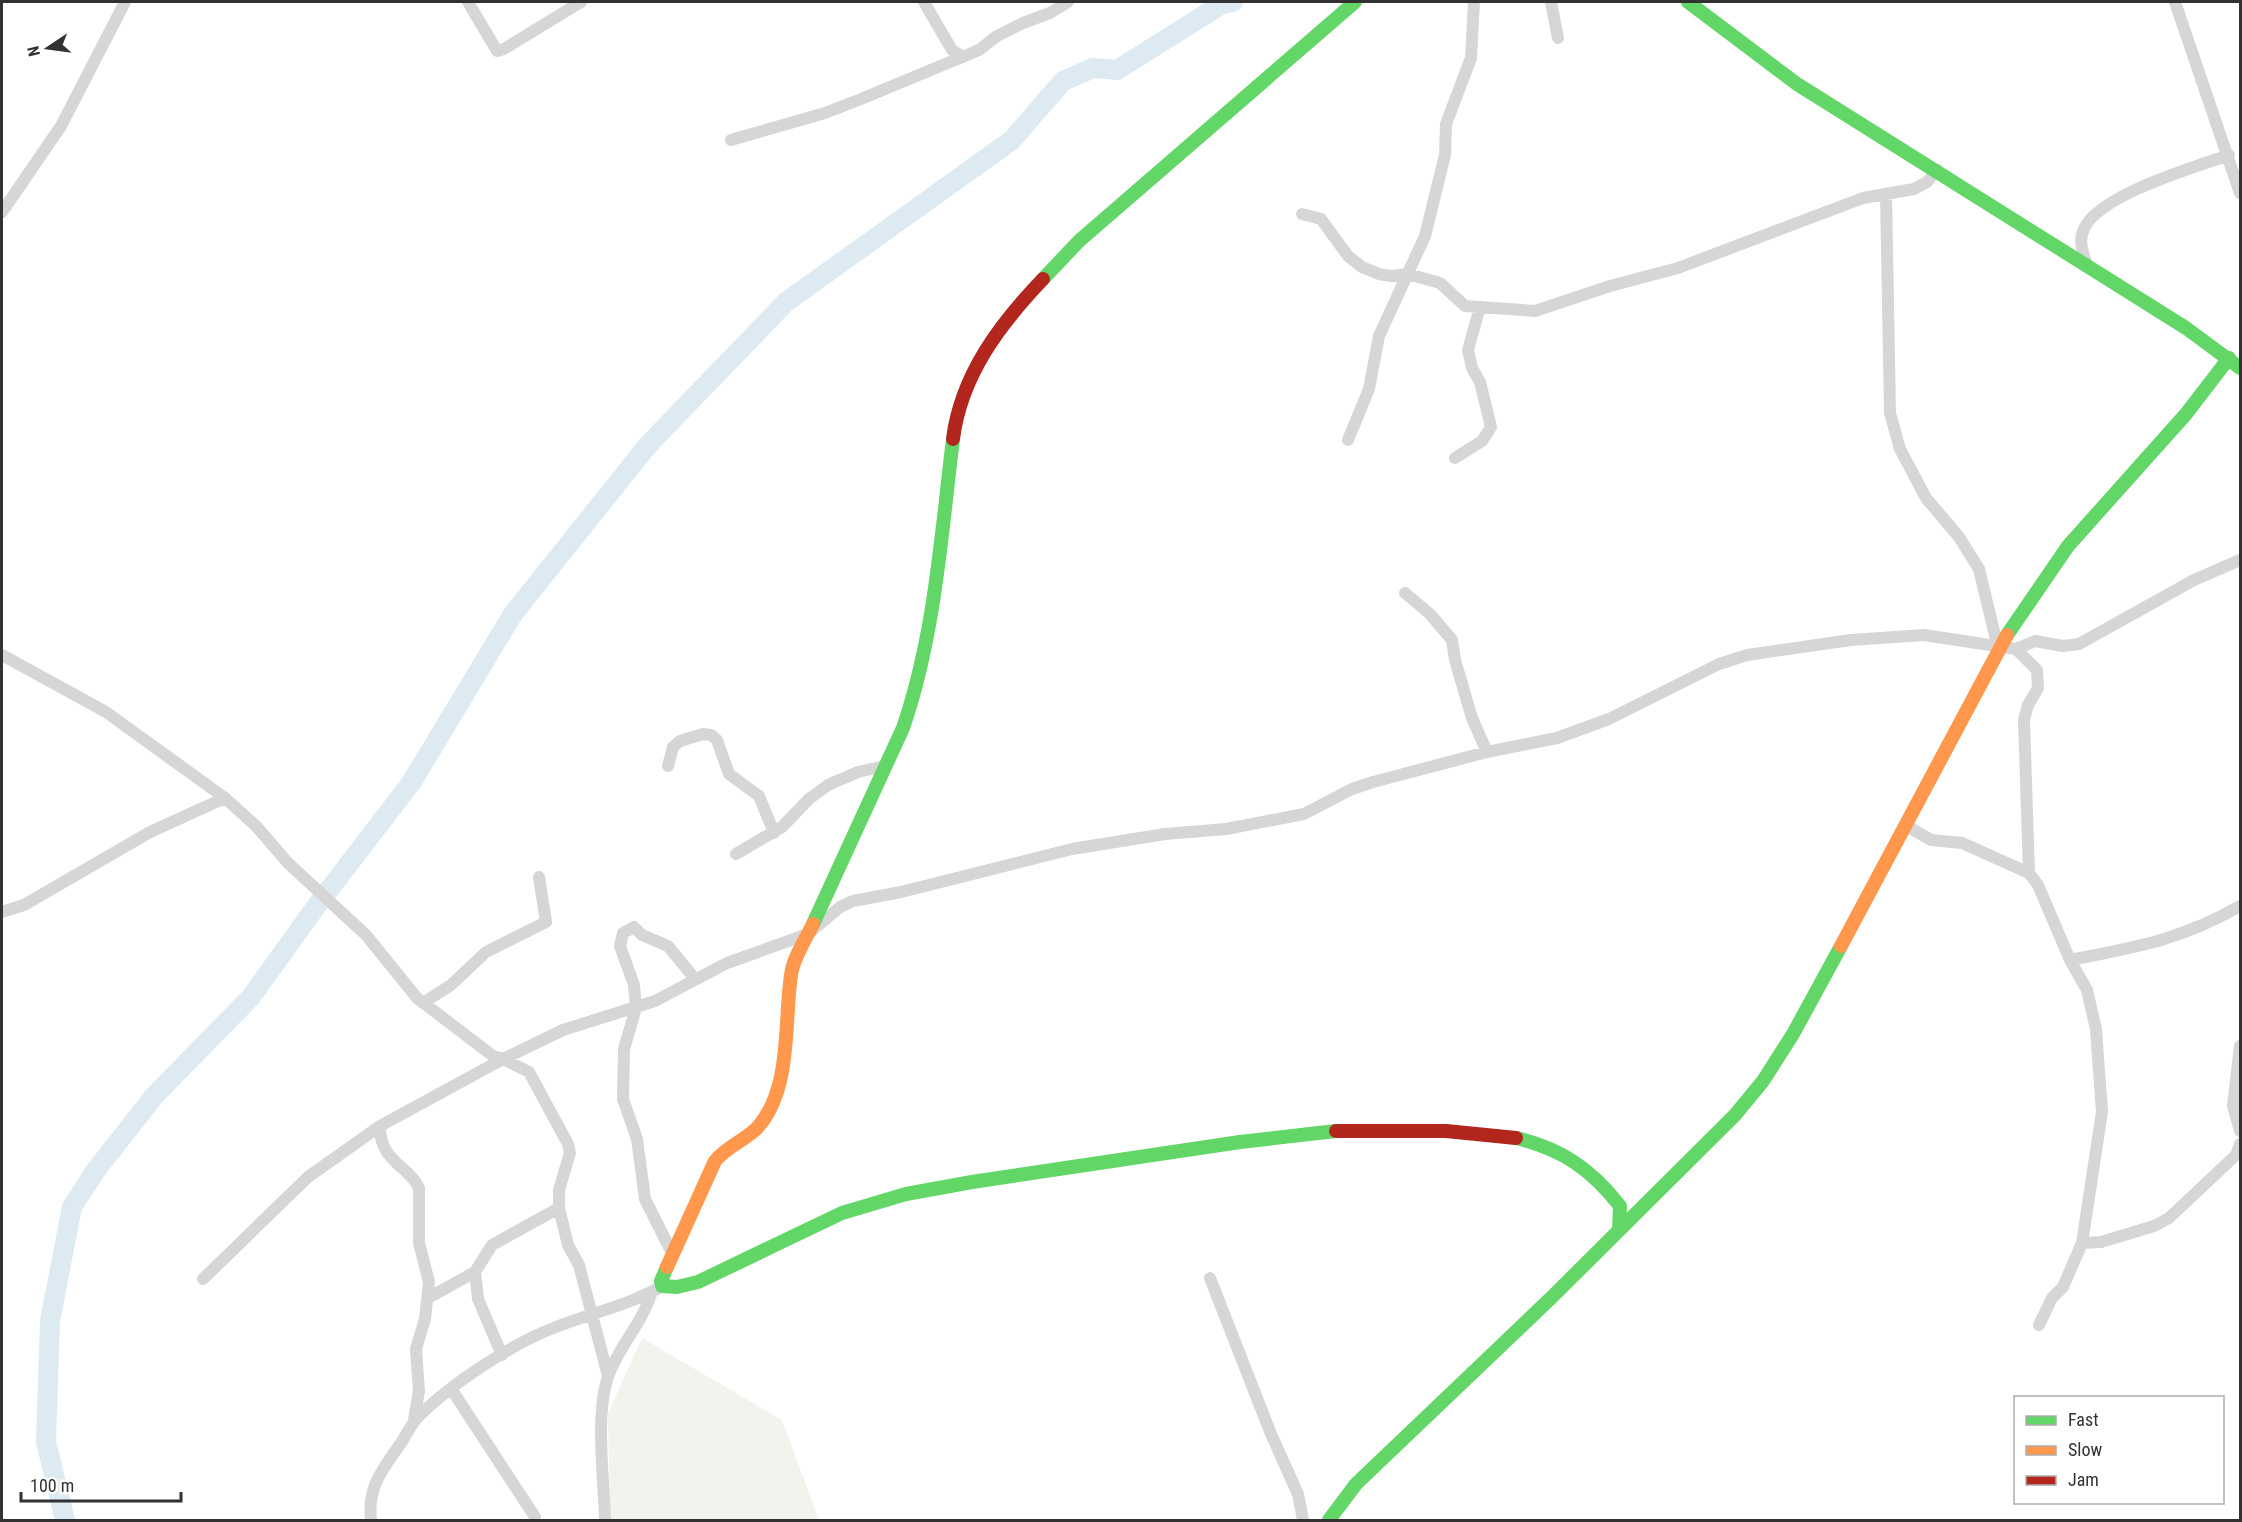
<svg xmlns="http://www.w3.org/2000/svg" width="2242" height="1522" font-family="'Roboto Condensed',sans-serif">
<rect width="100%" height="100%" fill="#fff"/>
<path fill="#f1f4ed" d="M642,1338L782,1420L819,1520H610L608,1413Z"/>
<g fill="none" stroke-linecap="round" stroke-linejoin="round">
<path stroke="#ddeaf2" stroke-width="20" d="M65,1520L46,1442L50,1321L72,1207L96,1170L155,1095L251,997L315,908L411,783L513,614L648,445L786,302L1012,140L1063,81L1093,68L1117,70L1222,4L1233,2"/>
<path stroke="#d6d6d6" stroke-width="12" d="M468,2L497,51L504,49L581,2
M924,2L952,50L963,57
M1551,2L1558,38
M2175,2L2240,193
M731,140L825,113L861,99L979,50L997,36L1023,23L1050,13L1068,2
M1886,194L1890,413L1900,449L1926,498L1959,537L1979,569L1998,648
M2,212L61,126L125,2
M1302,214L1321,219L1348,256L1362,267L1379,274L1391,276L1408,274L1440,283L1465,306L1535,311L1610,286L1678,268L1863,198L1914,189L1927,182L1937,170
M2087,265C2083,253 2078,241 2084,229C2098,195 2195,167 2229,155
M1348,440L1369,389L1379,336L1425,236L1445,155L1446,124L1471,58L1474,2
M1455,458L1482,441L1491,427L1480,382L1472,368L1468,350L1480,307
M1405,593L1430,614L1452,640L1455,660L1472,718L1487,752
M2016,649L2035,641L2063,646L2079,644L2194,580L2240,560
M2,655L106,712L225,798L256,826L288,863L366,935L417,998L493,1056L503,1059L563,1030L655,1001L727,963L808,934L840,907L853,901L901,892L1072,849L1165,834L1226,829L1304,814L1352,789L1373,782L1487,752L1557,738L1609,719L1719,664L1747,655L1851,640L1924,635L2016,649L2037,670L2038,688L2028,705L2024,720L2029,873
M668,766L673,747L680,741L703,734L711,735L717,740L729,774L759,796L774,833
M1907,826L1931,840L1962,843L2029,873L2038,885L2070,960L2087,990L2096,1029L2102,1112L2082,1243
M736,854L782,827L809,799L828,785L858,772L885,766
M2,912L24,905L150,832L225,798
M2070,960C2136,947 2181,940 2240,906
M423,1003L451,985L486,952L546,922L539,877
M2240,1046L2233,1106L2240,1131
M380,1126C379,1161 410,1167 419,1188V1243L429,1282L425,1319L416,1349L419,1391L414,1420
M672,1253L645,1199L637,1139L623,1099L624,1049L636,1008L634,985L620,946L623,933L634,927L642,935L668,946L695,979
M475,1272L478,1299L502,1355
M1210,1278L1271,1434L1298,1494L1303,1520
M203,1279L308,1177L380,1126L503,1059L529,1072L568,1144L570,1153L559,1190V1208L568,1245L579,1265L608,1376
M428,1298L475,1272L492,1245L559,1208
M2039,1325L2052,1298L2063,1287L2082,1243L2101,1242L2154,1226L2169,1218L2236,1155L2240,1144
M452,1390L535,1517
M371,1520C367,1487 383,1469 401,1443C407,1434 411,1424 419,1416C451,1384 513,1343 556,1327C591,1313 630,1305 662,1286
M605,1520C604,1481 595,1414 608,1377C618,1347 641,1326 652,1292"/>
<path stroke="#63d668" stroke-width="14" d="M1688,2L1797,84L2186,328L2240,368
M1043,279L1079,241L1355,2
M2007,635L2068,546L2186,414L2229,358
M813,924L903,728C935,635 941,536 953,439
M1516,1138C1562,1149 1591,1169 1620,1206L1619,1230
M667,1267L661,1281L662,1286L677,1287L698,1282L842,1213L906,1194L972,1182L1240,1142L1336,1131
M1329,1520L1356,1484L1552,1297L1735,1115L1763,1081L1793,1034L1841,946"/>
<path stroke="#ff974d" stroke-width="14" d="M1841,946L2007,635
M667,1267L715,1161C727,1146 746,1140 758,1127C792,1088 784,1021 791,975C793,958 806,939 813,924"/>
<path stroke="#b3261e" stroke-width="14" d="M953,439C961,375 1000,324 1043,279
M1336,1131H1446L1516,1138"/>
</g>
<rect width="2242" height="1522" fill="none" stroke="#323232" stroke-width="6"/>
<rect x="2014" y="1396" width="210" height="108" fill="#ffffff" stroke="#adadad" stroke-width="1.5"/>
<rect x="2026" y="1416" width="30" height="9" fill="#63d668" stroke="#adadad" stroke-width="1.5"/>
<text x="2068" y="1426" font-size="18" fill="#323232">Fast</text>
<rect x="2026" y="1446" width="30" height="9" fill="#ff974d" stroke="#adadad" stroke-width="1.5"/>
<text x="2068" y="1456" font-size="18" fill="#323232">Slow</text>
<rect x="2026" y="1476" width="30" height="9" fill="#b3261e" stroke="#adadad" stroke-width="1.5"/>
<text x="2068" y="1486" font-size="18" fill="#323232">Jam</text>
<g transform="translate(48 48) rotate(257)" stroke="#ffffff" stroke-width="4.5" paint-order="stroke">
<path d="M0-4.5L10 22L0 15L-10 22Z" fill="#323232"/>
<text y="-9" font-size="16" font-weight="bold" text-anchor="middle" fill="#323232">N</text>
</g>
<path d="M21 1492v9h160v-9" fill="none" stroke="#323232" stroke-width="3"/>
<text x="30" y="1492" font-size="18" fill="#323232" stroke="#ffffff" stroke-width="4.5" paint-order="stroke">100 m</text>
</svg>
